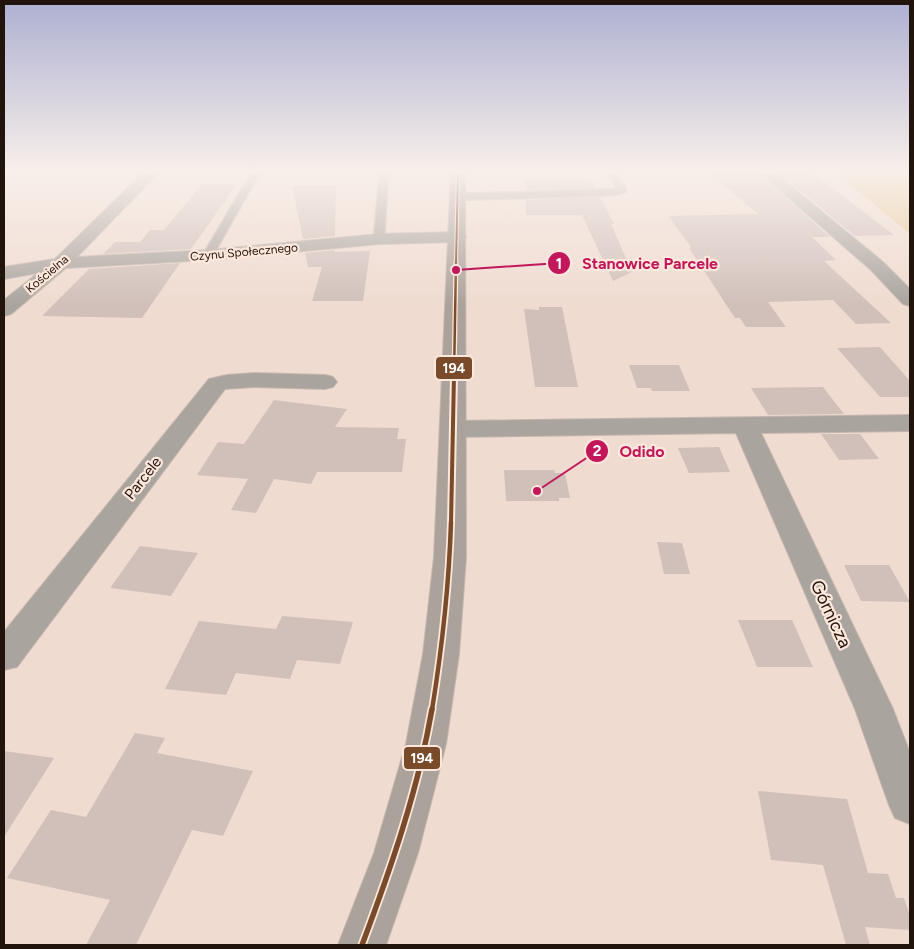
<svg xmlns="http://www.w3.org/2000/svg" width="914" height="949" font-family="Figtree,sans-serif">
<rect width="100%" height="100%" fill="#efdbd0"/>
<path fill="#e7ca95" d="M835,172H899L910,180V234Z"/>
<path fill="#d1c0ba" d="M708,172H757L830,237H812L836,260L824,261L891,323L856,324L833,300L768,302L786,327H746L740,318H735L689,248L691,247L668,216L758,214Z
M777,172L814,174L894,235L855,236Z
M525,179L591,180L595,188L526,190Z
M202,184H237L191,249L103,254L115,242H140L150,230H164Z
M292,186H336L335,236L303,239Z
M600,197L614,224H611L632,272L613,281L582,215H526V200Z
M335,250V252L370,251L363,301H312L322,267H308L305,253Z
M180,263L142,318L42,316L89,269Z
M539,307H562L578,387H535L524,309L539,310Z
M880,347L910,381V397H880L837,348Z
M629,365H679L690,391H652L651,388H637Z
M823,387L844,414L768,415L751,388Z
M274,400L347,409L335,427L399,428L397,439H406L402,472H317L311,484L274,479L256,513L231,510L248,479L197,475L218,442L244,444Z
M821,434H860L879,459L839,460Z
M719,447L730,472L689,473L678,448Z
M504,470H554L555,473H565L570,498H559V501H506Z
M657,542L682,543L690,574H664Z
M140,546L198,553L171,596L110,588Z
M844,565H889L910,602L861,601Z
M282,616L353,622L340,664L297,660L290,679L236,673L226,695L165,689L199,621L276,629Z
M738,620H792L813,667H757Z
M135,733L165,738L157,753L253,771L223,836L192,830L136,945H86L110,900L7,878L51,810L86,817Z
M4,751L54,758L4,837Z
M758,791L847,799L868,873L888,874L896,898H904L910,916V930L865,927L870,945H846L823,865L771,860Z"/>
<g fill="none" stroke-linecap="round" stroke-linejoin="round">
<defs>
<path id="lane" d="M252,172H260L213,255L208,258L204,257L203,255Z
M380,172H388L384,239L379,242L374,239Z
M607,172H615L626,190L625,192L614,195L457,200L452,197L457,194L617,189Z"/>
<path id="street" d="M144,172H159L77,257L208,250L379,234L457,232L463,233L466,237L463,241L457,242L379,244L208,260L66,268L11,314L4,316V300L38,273L4,279V267L55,259Z
M759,172H774L883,262L910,289V306L903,304L871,270Z
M254,373L325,375L333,377L337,382L333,387L325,389L254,387L225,389L17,667L4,670V632L209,379L227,375Z
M910,415V431L761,433L893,709L910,753V824L895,818L889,805L855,709L736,433L454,437L445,434L441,429L445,424L454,421Z"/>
<path id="secondary" d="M451,172H465L466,557L459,654L446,744L418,853L386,945H338L374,853L406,744L423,654L434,557Z"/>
</defs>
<use href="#lane" stroke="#c7b8af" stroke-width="3"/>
<use href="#street" stroke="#c7b8af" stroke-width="2"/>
<use href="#secondary" stroke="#c7b8af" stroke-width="2"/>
<use href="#lane" fill="#aaa49f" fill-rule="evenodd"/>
<use href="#street" fill="#aaa49f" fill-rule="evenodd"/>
<use href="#secondary" fill="#aba29b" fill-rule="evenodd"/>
<defs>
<path id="bus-1-far4" d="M456,262L458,172"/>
<path id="bus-1-far3" d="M454,377L456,261"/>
<path id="bus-1-far2" d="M451,523L454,375"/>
<path id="bus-1-far1" d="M432,710C442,648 449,585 451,522"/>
<path id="bus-1" d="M362,945C391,868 418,790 432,709"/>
</defs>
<use href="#bus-1-far4" stroke="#fee8dc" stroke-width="4"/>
<use href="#bus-1-far3" stroke="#fee8dc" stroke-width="5"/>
<use href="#bus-1-far2" stroke="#fee8dc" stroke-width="8"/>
<use href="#bus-1-far1" stroke="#fee8dc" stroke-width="8"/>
<use href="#bus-1" stroke="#fee8dc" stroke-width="9"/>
<use href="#bus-1-far4" stroke="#7a4b2a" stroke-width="2"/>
<use href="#bus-1-far3" stroke="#7a4b2a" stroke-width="2.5"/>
<use href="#bus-1-far2" stroke="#7a4b2a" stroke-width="4"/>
<use href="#bus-1-far1" stroke="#7a4b2a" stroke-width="4.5"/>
<use href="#bus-1" stroke="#7a4b2a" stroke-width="5.5"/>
</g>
<linearGradient id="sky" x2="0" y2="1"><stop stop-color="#adb0d1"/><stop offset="0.56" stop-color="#f8efea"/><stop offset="1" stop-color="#f8efea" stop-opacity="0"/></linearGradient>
<rect width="914" height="305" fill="url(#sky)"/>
<g text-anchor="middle" stroke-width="4.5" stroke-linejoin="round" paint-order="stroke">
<g font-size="12" fill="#21140d" stroke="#fee8dc">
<text transform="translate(244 252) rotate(-5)" y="4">Czynu Społecznego</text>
<text transform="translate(47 274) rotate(-40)" y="4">Kościelna</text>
</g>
<g font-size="15" fill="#21140d" stroke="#fee8dc">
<text transform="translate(143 478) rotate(-52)" y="5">Parcele</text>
</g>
<g font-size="18" fill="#21140d" stroke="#fee8dc">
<text transform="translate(831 614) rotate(65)" y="6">Górnicza</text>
</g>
</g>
<path fill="none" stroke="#c2185b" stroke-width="2" d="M456 270L559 263M537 491L597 451"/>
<g fill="#c2185b" stroke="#fee8dc" stroke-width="2">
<circle cx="456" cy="270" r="5"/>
<circle cx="537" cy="491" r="5"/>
<circle cx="559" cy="263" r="12"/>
<circle cx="597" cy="451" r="12"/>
</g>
<g font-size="15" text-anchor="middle" font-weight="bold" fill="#fff">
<text x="559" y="269">1</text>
<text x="597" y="456">2</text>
</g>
<g font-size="16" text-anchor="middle" font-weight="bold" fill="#c2185b" stroke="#fee8dc" stroke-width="4.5" stroke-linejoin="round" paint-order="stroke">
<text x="650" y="269">Stanowice Parcele</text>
<text x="642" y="457">Odido</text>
</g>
<g stroke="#fee8dc" stroke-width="2">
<rect x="435" y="356" width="38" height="24" rx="5" fill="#7a4b2a"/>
<rect x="403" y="746" width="38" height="24" rx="5" fill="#7a4b2a"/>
</g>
<g font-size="14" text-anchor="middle" font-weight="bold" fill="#fff">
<text x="454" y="373">194</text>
<text x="422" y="763">194</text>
</g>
<rect width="914" height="949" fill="none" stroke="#21140d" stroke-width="10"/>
</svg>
